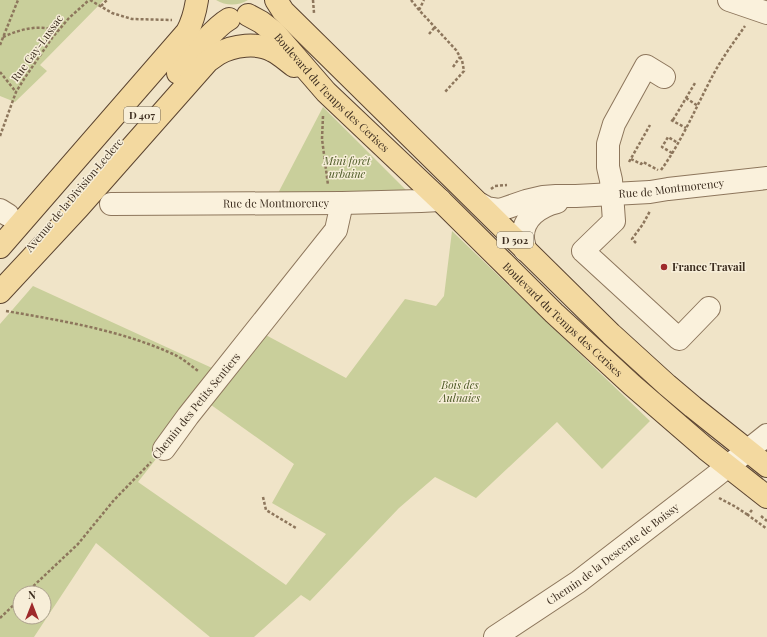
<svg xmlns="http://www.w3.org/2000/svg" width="767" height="637" font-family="'Playfair Display',serif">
<rect width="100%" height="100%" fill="#f0e4c8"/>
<path fill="#c9cf9b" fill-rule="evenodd" d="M0,0H104L40,65L47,71L15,102L0,96Z
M216,0H248C238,6 226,6 216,0Z
M323,107L406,190L402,193L275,199Z
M452,231L650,421L602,469L557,422L476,498L435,477L399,508L310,601L301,595L254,637H210L96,543L34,637H0V324L33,286L223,373L138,482L286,585L326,534L272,503L294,464L207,402L262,333L346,378L405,299L436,306L444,296ZM20,593H44V617H20Z"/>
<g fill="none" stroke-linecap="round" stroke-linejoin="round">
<defs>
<g id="minor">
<path d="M729,0L767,13"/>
<path d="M664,77L646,66L614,124L608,144V167L611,180L614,221L583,251L679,339L709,308"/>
<path id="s1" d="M111,204L342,203L421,201L440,200"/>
<path id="s2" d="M480,204L487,208L500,210L526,201L543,197L556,196H576L650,192L668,189L767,178"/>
<path d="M0,210L8,215"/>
<path d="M525,250C525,246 523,242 523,238C522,218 540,206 557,202"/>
<path d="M164,449L188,416L336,230L342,203"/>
<path id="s3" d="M495,637L578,582L713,478L767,435"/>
</g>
<g id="major">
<path d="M276,0L283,11L611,334L667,385L693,407L767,466"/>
<path id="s4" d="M248,15L261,22L274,32L326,92L440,200L554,313L632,385L706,449L767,497"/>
<path d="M178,73C191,57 212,29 229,19"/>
<path d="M0,247L187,32C193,21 195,13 197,0"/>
<path d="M0,292L79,207L208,61C211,59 215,56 218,54C233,45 258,42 273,51C281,55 287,61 294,66"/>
</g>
</defs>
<use href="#minor" stroke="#8d765c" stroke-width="24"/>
<use href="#major" stroke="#5b4430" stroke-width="24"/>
<path stroke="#8d765c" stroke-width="2.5" stroke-dasharray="3 2" stroke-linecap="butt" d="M90,0L112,13L132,19L172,20
M313,0L314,13
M411,0L419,10L456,50L462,60L464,71L445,92
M101,6L107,0
M419,10L424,0
M429,34L435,27
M3,37C21,29 39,24 58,31
M0,45L18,0
M453,67L460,57
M0,72L16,92
M686,98L698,106
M323,116L322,139L328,185
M671,120L686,128
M673,120L695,83
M0,136L16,92L24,79L52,38L69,18L89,0
M672,153L662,147L668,137L678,143
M631,159L641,164L643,162L658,170
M629,162L650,125
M661,170C682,141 696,107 713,75C722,58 734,42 745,26
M491,189L495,186L507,185
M636,243L632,239L643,224L650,211
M6,311C63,321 120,330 173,354C182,358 190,365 198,371
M263,497L266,510L296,528
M719,498L736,507L748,515
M752,510L748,515L767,529
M761,516L767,521
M26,593L78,544L114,500L151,462
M0,618L20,599"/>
<use href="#minor" stroke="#faf1dc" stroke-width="22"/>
<use href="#major" stroke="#f3d9a0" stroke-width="22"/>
</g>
<circle fill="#9e2a2b" stroke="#f7eed8" stroke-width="1.5" cx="664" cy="267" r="4"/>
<g text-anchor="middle" stroke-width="3" stroke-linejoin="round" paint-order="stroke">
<g fill="#f7eed8" stroke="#756857" stroke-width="1">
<rect x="124" y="107" width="36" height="16" rx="3"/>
<rect x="497" y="232" width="36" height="16" rx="3"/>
</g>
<g font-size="10" font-weight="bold" fill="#3d2e20">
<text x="142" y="119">D 407</text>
<text x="515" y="244">D 502</text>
</g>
<g font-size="11" fill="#3d2e20" stroke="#f7eed8">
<text transform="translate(37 48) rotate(-54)" y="4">Rue Gay-Lussac</text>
<text dy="4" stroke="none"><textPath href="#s4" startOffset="115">Boulevard du Temps des Cerises</textPath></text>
<text dy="4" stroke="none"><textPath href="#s2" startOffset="195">Rue de Montmorency</textPath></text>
<text transform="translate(74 195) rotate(-50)" y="4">Avenue de la Division Leclerc</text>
<text dy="4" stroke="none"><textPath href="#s1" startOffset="165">Rue de Montmorency</textPath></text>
<text dy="4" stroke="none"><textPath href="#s4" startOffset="439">Boulevard du Temps des Cerises</textPath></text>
<text transform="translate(196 406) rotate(-51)" y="4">Chemin des Petits Sentiers</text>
<text dy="4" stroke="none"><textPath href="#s3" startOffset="144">Chemin de la Descente de Boissy</textPath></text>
</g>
<g font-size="11" font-style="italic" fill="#4d5a26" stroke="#f7eed8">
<text x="347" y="165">Mini forêt<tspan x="347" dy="13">urbaine</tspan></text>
<text x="460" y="389">Bois des<tspan x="460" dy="13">Aulnaies</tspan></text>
</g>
<g font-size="11" font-weight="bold" fill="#3d2e20" stroke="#f7eed8" text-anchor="start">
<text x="672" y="271">France Travail</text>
</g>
</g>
<g transform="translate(32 605)"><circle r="19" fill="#f7eed8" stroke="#ada18e"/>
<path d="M0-3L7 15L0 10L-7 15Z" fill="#9e2a2b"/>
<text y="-6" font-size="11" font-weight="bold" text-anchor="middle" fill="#3d2e20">N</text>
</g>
</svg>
